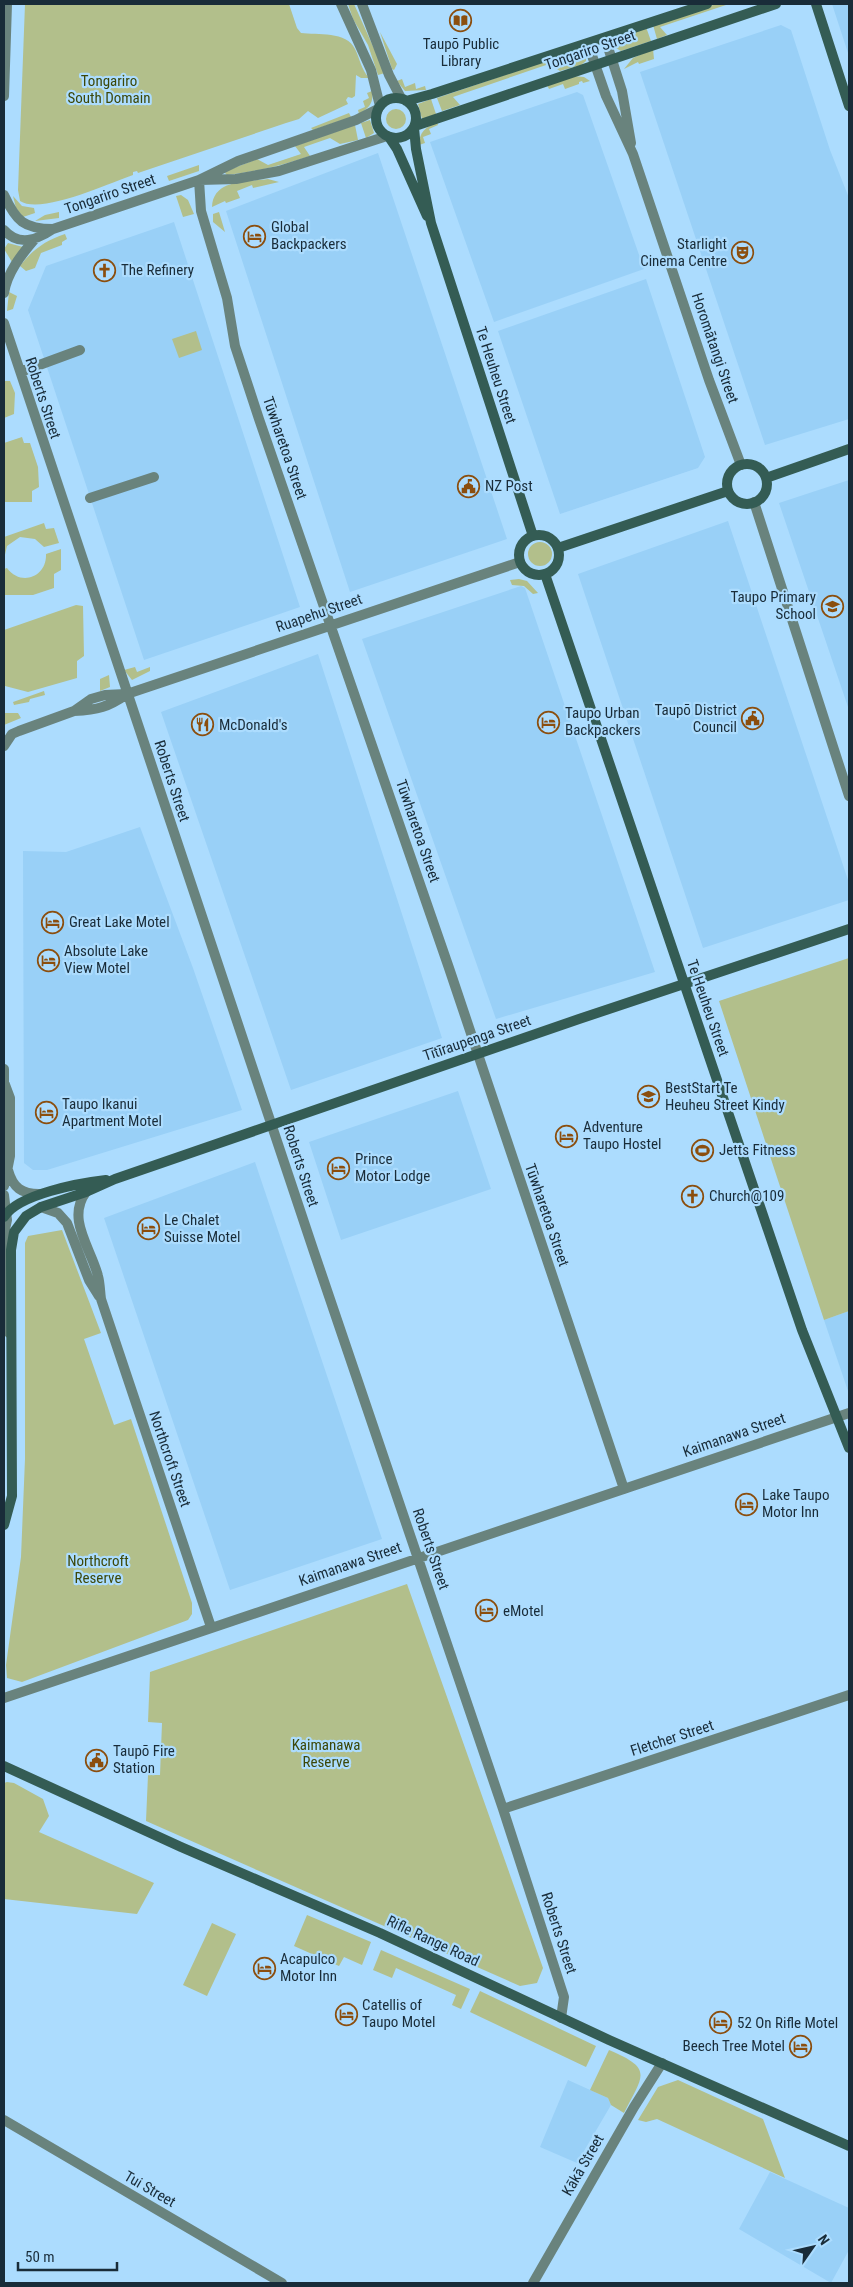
<svg xmlns="http://www.w3.org/2000/svg" width="853" height="2287" font-family="'Roboto Condensed',sans-serif">
<rect width="100%" height="100%" fill="#acdcfe"/>
<path fill="#99d0f7" d="M832,4H849V56Z
M781,25L791,30L830,150L849,198V419L765,445L640,72Z
M577,92L583,95L644,269L494,322L430,142Z
M378,153L507,539L350,592L226,211Z
M174,222L300,607L144,660L28,310L46,266Z
M646,279L705,457L698,468L560,514L498,331Z
M849,480V710L779,503Z
M728,521L849,883V900L703,948L578,574Z
M521,586L525,588L655,972L496,1019L362,639Z
M318,654L442,1038L291,1090L161,712Z
M140,827L193,968L242,1110L47,1170H33L24,1163L23,851L66,852Z
M458,1091L491,1189L341,1240L309,1142Z
M255,1162L382,1539L230,1590L104,1218Z
M849,1311V1390L848,1391L824,1320Z
M568,2080L608,2098L611,2105L577,2163L540,2147Z
M770,2172L849,2208V2250L831,2283L739,2229Z"/>
<path fill="#b2bf8b" d="M25,4H289L297,28L301,33C317,35 347,31 355,49C360,59 361,69 369,78H361L356,75L355,96L352,98L348,97L346,100L348,104L318,118L308,111L299,119L286,123L138,173L137,171L133,172V175C109,183 41,215 20,201L18,190Z
M348,4H354L385,73L378,75L368,45L353,19Z
M716,4H729L660,27L667,35L657,39L653,25Z
M646,27L651,41L621,51L614,47L615,39Z
M380,32L397,64L394,70L392,69Z
M653,49L654,59L639,64L638,62L624,69L633,58Z
M576,51H582L586,55V61L581,65L560,71L549,64L453,97L460,105L442,111L437,98Z
M573,76L584,77L590,81L583,83L582,81L579,82V84L565,89L563,84L549,89L547,85Z
M402,79L405,87L415,83L416,89L425,86L426,90L405,91L397,81Z
M372,91C374,103 369,108 359,114L358,110L365,107L363,101L369,98L367,93Z
M431,99L436,114L422,119L418,104Z
M386 119a10 10 0 1 1 20 0a10 10 0 1 1-20 0Z
M349,113L351,117L313,130L311,128Z
M370,120L374,133L366,138L361,123Z
M437,122L438,125L429,129L431,134L423,137L425,143L419,145C419,132 426,127 437,122Z
M355,125L358,140L340,144L330,138L304,147L310,156C283,165 256,172 227,175L225,173L226,171L257,159L268,165L301,154L295,146Z
M199,165V171L169,181L167,176Z
M268,179L279,182L253,188L252,185L237,191L240,198L226,203L225,201L212,207C213,179 247,182 268,179Z
M181,195L188,200L194,214L183,217L176,196Z
M13,196L22,206L34,208L35,213L23,217L16,208Z
M59,212V218L35,221L45,215Z
M219,212L225,232L213,222V214Z
M65,234L67,239L62,242V245L41,253L35,268L26,271L20,266C33,249 45,241 65,234Z
M8,243L23,247L12,262L4,249Z
M9,292L17,296L13,309L7,311Z
M196,331L202,350L179,358L172,339Z
M4,381H10L15,393L14,414L4,418Z
M22,437L24,443H30L38,467L39,487L32,491V502H4V443Z
M44,523L46,529L54,528L59,543L44,547L35,539L20,537L7,546L4,559V537Z
M528 554a12 12 0 1 1 24 0a12 12 0 1 1-24 0Z
M61,549V570L54,574V588L33,595H4V569L7,568C21,587 47,577 46,554Z
M519,579L527,581L538,593L533,594L524,586L512,585L510,580Z
M76,605L83,606L84,656L77,661V678L28,692L5,686L4,630Z
M135,667L137,672L150,667V671L132,680L124,670Z
M109,675L110,687L100,691V679Z
M44,691L45,695L30,699L29,702L14,705L13,702Z
M4,713H18L21,718L4,725Z
M849,958V1311L824,1320L719,1001Z
M62,1230L101,1333L84,1339L114,1425L131,1419L192,1603V1614L188,1620L22,1682L7,1678L6,1665L21,1557L25,1459V1243L28,1236Z
M407,1584L543,1968L537,1983L520,1986L146,1821L148,1775H160L162,1723L148,1722L150,1672Z
M7,1782L14,1783L43,1799L49,1816L39,1832L154,1883L137,1914L4,1899V1783Z
M307,1915L371,1942L362,1965L344,1957L339,1966L294,1946Z
M212,1923L236,1934L207,1996L183,1985Z
M381,1950L470,1989L461,2009L452,2005L456,1995L396,1968L392,1978L373,1970Z
M480,1991L596,2046L586,2067L470,2012Z
M609,2050C654,2069 643,2075 624,2113L611,2105L608,2098L590,2090Z
M678,2080L763,2119L785,2178L657,2119L646,2122L638,2120L658,2087Z"/>
<g fill="none" stroke-linecap="round" stroke-linejoin="round">
<path stroke="#69837d" stroke-width="10" d="M341,4L371,70L380,106
M362,4L389,75L401,98
M605,38L622,91L631,143
M588,44L606,96L633,154L709,380L741,465
M4,96L7,4
M199,180L201,211L227,298L235,346L259,419L449,968L624,1489
M200,180L236,179L279,171L387,136
M4,195C16,221 24,229 53,229
M4,230C19,247 37,240 53,229L199,180L238,161L356,120L378,109
M4,293C7,273 21,255 34,240
M4,323L314,1252L503,1809L564,1997L561,2018
M23,371L80,350
M90,498L154,477
M754,502L849,796
M74,711C98,710 108,707 127,694L520,562
M4,746L12,734L19,731L74,711L91,699L105,695L126,694
M4,1069V1082L10,1098V1156L4,1186
M8,1170C13,1188 22,1194 39,1194
M86,1192C66,1219 91,1248 98,1276C100,1283 100,1292 101,1299L211,1627
M4,1195L7,1220L4,1234V1299L9,1333
M41,1207L58,1213L67,1223L89,1280L99,1296
M4,1698L849,1413
M503,1809L849,1695
M4,2120L282,2283
M533,2283L634,2107L662,2063"/>
<path stroke="#345c54" stroke-width="10" d="M816,4L849,106
M376 118a20 20 0 1 1 40 0a20 20 0 1 1-40 0Z
M406,101L432,94L707,4
M415,126L776,4
M414,128L416,149L431,223L533,536
M389,137L397,149L427,216
M727 484a20 20 0 1 1 40 0a20 20 0 1 1-40 0Z
M766,478L849,449
M519 555a20 20 0 1 1 40 0a20 20 0 1 1-40 0Z
M558,548L728,491
M545,574L802,1330L849,1448
M4,1217C18,1194 80,1183 106,1180
M4,1525L12,1496L11,1250L14,1232L26,1216L41,1207L86,1192L115,1179L579,1019L849,929
M4,1766L181,1847L380,1933L609,2040L849,2146"/>
</g>
<defs>
<symbol id="library-ring" viewBox="-11 -11 22 22"><circle r="9.5" fill="#acdcfe" stroke="#8b4e0e" stroke-width="1.5"/><path d="M-6-4Q-3-5.5-.7-3.5V5Q-3 3-6 4ZM6-4Q3-5.5 .7-3.5V5Q3 3 6 4Z" fill="#8b4e0e"/></symbol>
<symbol id="hotel-ring" viewBox="-11 -11 22 22"><circle r="9.5" fill="#acdcfe" stroke="#8b4e0e" stroke-width="1.5"/><path d="M-6-4.5h1.5V1H6V5H4.5V3h-9V5H-6ZM-4 0a1.8 1.8 0 1 1 3.6 0ZM.5 0V-2.5h3Q6-2.5 6 0Z" fill="#8b4e0e"/></symbol>
<symbol id="theatre-ring" viewBox="-11 -11 22 22"><circle r="9.5" fill="#acdcfe" stroke="#8b4e0e" stroke-width="1.5"/><path d="M-5-5.5Q0-4 5-5.5V0Q5 5 0 6Q-5 5-5 0ZM-3.3-2.5H-1v1.5H-3.3ZM1-2.5H3.3v1.5H1ZM-2.8 1Q0 5.5 2.8 1Z" fill="#8b4e0e"/></symbol>
<symbol id="church-ring" viewBox="-11 -11 22 22"><circle r="9.5" fill="#acdcfe" stroke="#8b4e0e" stroke-width="1.5"/><path d="M-1.2-6h2.4v3.5h3.3v2.4h-3.3V6h-2.4V-.1h-3.3v-2.4h3.3Z" fill="#8b4e0e"/></symbol>
<symbol id="civic-ring" viewBox="-11 -11 22 22"><circle r="9.5" fill="#acdcfe" stroke="#8b4e0e" stroke-width="1.5"/><path d="M-.6-6.5H3V-4.5H.6V-3L4-1V1h2V6H-6V1h2V-1L-.6-3ZM-1.2 2.5V6h2.4V2.5Z" fill="#8b4e0e"/></symbol>
<symbol id="school-ring" viewBox="-11 -11 22 22"><circle r="9.5" fill="#acdcfe" stroke="#8b4e0e" stroke-width="1.5"/><path d="M0-5L7-2L0 1L-7-2ZM-4 1L0 2.5L4 1V4Q0 6-4 4Z" fill="#8b4e0e"/></symbol>
<symbol id="restaurant-ring" viewBox="-11 -11 22 22"><circle r="9.5" fill="#acdcfe" stroke="#8b4e0e" stroke-width="1.5"/><path d="M-5-6h1v4h1v-4h1v4h1v-4h1v5L-1.5 .5V6h-2V.5L-5-1ZM5-6V6H3V1.5H1.5Q1.5-4 5-6Z" fill="#8b4e0e"/></symbol>
<symbol id="stadium-ring" viewBox="-11 -11 22 22"><circle r="9.5" fill="#acdcfe" stroke="#8b4e0e" stroke-width="1.5"/><path d="M0-5a6.5 5 0 1 0 0 10a6.5 5 0 1 0 0-10ZM-3.5-1.8h7v3.6h-7Z" fill="#8b4e0e"/></symbol>
</defs>
<g fill-rule="evenodd">
<use href="#library-ring" x="448" y="8" width="25" height="25"/>
<use href="#hotel-ring" x="242" y="224" width="25" height="25"/>
<use href="#theatre-ring" x="730" y="240" width="25" height="25"/>
<use href="#church-ring" x="92" y="258" width="25" height="25"/>
<use href="#civic-ring" x="456" y="474" width="25" height="25"/>
<use href="#school-ring" x="820" y="594" width="25" height="25"/>
<use href="#civic-ring" x="740" y="706" width="25" height="25"/>
<use href="#hotel-ring" x="536" y="710" width="25" height="25"/>
<use href="#restaurant-ring" x="190" y="712" width="25" height="25"/>
<use href="#hotel-ring" x="40" y="910" width="25" height="25"/>
<use href="#hotel-ring" x="36" y="948" width="25" height="25"/>
<use href="#school-ring" x="636" y="1084" width="25" height="25"/>
<use href="#hotel-ring" x="34" y="1100" width="25" height="25"/>
<use href="#hotel-ring" x="554" y="1124" width="25" height="25"/>
<use href="#stadium-ring" x="690" y="1138" width="25" height="25"/>
<use href="#hotel-ring" x="326" y="1156" width="25" height="25"/>
<use href="#church-ring" x="680" y="1184" width="25" height="25"/>
<use href="#hotel-ring" x="136" y="1216" width="25" height="25"/>
<use href="#hotel-ring" x="734" y="1492" width="25" height="25"/>
<use href="#hotel-ring" x="474" y="1598" width="25" height="25"/>
<use href="#civic-ring" x="84" y="1748" width="25" height="25"/>
<use href="#hotel-ring" x="252" y="1956" width="25" height="25"/>
<use href="#hotel-ring" x="334" y="2002" width="25" height="25"/>
<use href="#hotel-ring" x="708" y="2010" width="25" height="25"/>
<use href="#hotel-ring" x="788" y="2034" width="25" height="25"/>
</g>
<g text-anchor="middle" stroke-width="4.5" stroke-linejoin="round" paint-order="stroke">
<g font-size="15" fill="#192c39" stroke="#acdcfe" text-anchor="start">
<text x="461" y="49" text-anchor="middle">Taupō Public<tspan x="461" dy="17">Library</tspan></text>
<text x="271" y="232">Global<tspan x="271" dy="17">Backpackers</tspan></text>
<text x="727" y="249" text-anchor="end">Starlight<tspan x="727" dy="17">Cinema Centre</tspan></text>
<text x="121" y="275">The Refinery</text>
<text x="485" y="491">NZ Post</text>
<text x="816" y="602" text-anchor="end">Taupo Primary<tspan x="816" dy="17">School</tspan></text>
<text x="737" y="715" text-anchor="end">Taupō District<tspan x="737" dy="17">Council</tspan></text>
<text x="565" y="718">Taupo Urban<tspan x="565" dy="17">Backpackers</tspan></text>
<text x="219" y="730">McDonald's</text>
<text x="69" y="927">Great Lake Motel</text>
<text x="64" y="956">Absolute Lake<tspan x="64" dy="17">View Motel</tspan></text>
<text x="665" y="1093">BestStart Te<tspan x="665" dy="17">Heuheu Street Kindy</tspan></text>
<text x="62" y="1109">Taupo Ikanui<tspan x="62" dy="17">Apartment Motel</tspan></text>
<text x="583" y="1132">Adventure<tspan x="583" dy="17">Taupo Hostel</tspan></text>
<text x="719" y="1155">Jetts Fitness</text>
<text x="355" y="1164">Prince<tspan x="355" dy="17">Motor Lodge</tspan></text>
<text x="709" y="1201">Church@109</text>
<text x="164" y="1225">Le Chalet<tspan x="164" dy="17">Suisse Motel</tspan></text>
<text x="762" y="1500">Lake Taupo<tspan x="762" dy="17">Motor Inn</tspan></text>
<text x="503" y="1616">eMotel</text>
<text x="113" y="1756">Taupō Fire<tspan x="113" dy="17">Station</tspan></text>
<text x="280" y="1964">Acapulco<tspan x="280" dy="17">Motor Inn</tspan></text>
<text x="362" y="2010">Catellis of<tspan x="362" dy="17">Taupo Motel</tspan></text>
<text x="737" y="2028">52 On Rifle Motel</text>
<text x="785" y="2051" text-anchor="end">Beech Tree Motel</text>
</g>
<g font-size="15" fill="#192c39" stroke="#acdcfe">
<text transform="translate(590 50) rotate(-19)" y="5">Tongariro Street</text>
<text transform="translate(110 194) rotate(-19)" y="5">Tongariro Street</text>
<text transform="translate(715 348) rotate(71)" y="5">Horomātangi Street</text>
<text transform="translate(496 375) rotate(72)" y="5">Te Heuheu Street</text>
<text transform="translate(43 398) rotate(72)" y="5">Roberts Street</text>
<text transform="translate(285 448) rotate(71)" y="5">Tūwharetoa Street</text>
<text transform="translate(319 613) rotate(-19)" y="5">Ruapehu Street</text>
<text transform="translate(172 781) rotate(72)" y="5">Roberts Street</text>
<text transform="translate(418 831) rotate(71)" y="5">Tūwharetoa Street</text>
<text transform="translate(708 1008) rotate(71)" y="5">Te Heuheu Street</text>
<text transform="translate(477 1038) rotate(-19)" y="5">Tītīraupenga Street</text>
<text transform="translate(301 1166) rotate(72)" y="5">Roberts Street</text>
<text transform="translate(547 1215) rotate(71)" y="5">Tūwharetoa Street</text>
<text transform="translate(734 1435) rotate(-19)" y="5">Kaimanawa Street</text>
<text transform="translate(170 1459) rotate(71)" y="5">Northcroft Street</text>
<text transform="translate(431 1549) rotate(71)" y="5">Roberts Street</text>
<text transform="translate(350 1564) rotate(-19)" y="5">Kaimanawa Street</text>
<text transform="translate(672 1738) rotate(-18)" y="5">Fletcher Street</text>
<text transform="translate(559 1933) rotate(72)" y="5">Roberts Street</text>
<text transform="translate(433 1941) rotate(25)" y="5">Rifle Range Road</text>
<text transform="translate(583 2165) rotate(-60)" y="5">Kākā Street</text>
<text transform="translate(150 2189) rotate(30)" y="5">Tui Street</text>
</g>
<g font-size="15" fill="#3c4708" stroke="#acdcfe">
<text x="109" y="86">Tongariro<tspan x="109" dy="17">South Domain</tspan></text>
<text x="98" y="1566">Northcroft<tspan x="98" dy="17">Reserve</tspan></text>
<text x="326" y="1750">Kaimanawa<tspan x="326" dy="17">Reserve</tspan></text>
</g>
</g>
<rect width="853" height="2287" fill="none" stroke="#192c39" stroke-width="10"/>
<g transform="translate(813 2247) rotate(56)" stroke="#acdcfe" stroke-width="4" paint-order="stroke">
<path d="M0-4L9 19L0 12L-9 19Z" fill="#192c39"/>
<text y="-8" font-size="14" font-weight="bold" text-anchor="middle" fill="#192c39">N</text>
</g>
<path d="M18 2262v8h99v-8" fill="none" stroke="#192c39" stroke-width="2.5"/>
<text x="25" y="2262" font-size="15" fill="#192c39" stroke="#acdcfe" stroke-width="4" paint-order="stroke">50 m</text>
</svg>
